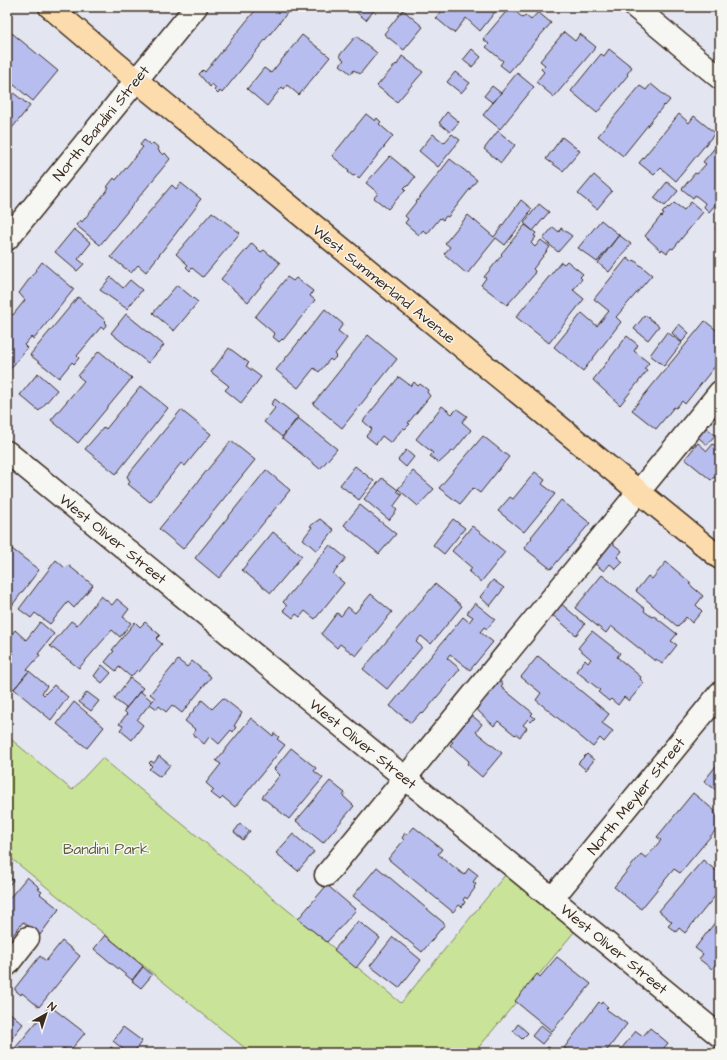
<svg xmlns="http://www.w3.org/2000/svg" width="727" height="1060" font-family="'Architects Daughter',sans-serif">
<rect width="100%" height="100%" fill="#e3e5f1"/>
<filter id="ink" filterUnits="userSpaceOnUse"><feTurbulence type="fractalNoise" baseFrequency=".025" numOctaves="2"/><feDisplacementMap in="SourceGraphic" scale="8" xChannelSelector="R" yChannelSelector="G"/><feConvolveMatrix kernelMatrix="1 2 1 2 8 2 1 2 1" color-interpolation-filters="sRGB"/></filter>
<g filter="url(#ink)">
<path fill="#c9e399" stroke="#82865c" d="M7,736L72,790L102,758L401,1003L510,869L579,926L474,1053H251L7,855Z"/>
<path fill="#b7beef" stroke="#3b2a1e" d="M258,7H292L222,93L220,91L218,94L214,90L216,88L212,84L210,87L199,74L203,70L205,72Z
M350,7H377L366,20Z
M445,7H499L480,31L466,18L454,33L436,18Z
M510,7L523,18L525,15L531,20L538,12L551,23L509,72L500,65L503,61L486,47L489,44L483,39Z
M403,10L423,27L404,50L384,34Z
M7,29L58,71L33,101L7,79Z
M564,32L575,41L580,34L596,47L554,97L536,82L544,72L541,69L545,65L540,61Z
M302,35L330,57L299,95L287,85L284,89L282,87L267,106L247,89L264,68L271,73Z
M356,36L377,53L360,74L354,70L351,74L340,65L344,60L339,56Z
M472,49L481,57L472,67L463,60Z
M609,49L632,67L627,74L628,75L597,113L571,91L601,54L604,56Z
M402,56L423,72L397,102L377,86L396,64L397,65Z
M455,72L470,83L461,93L447,82Z
M517,73L534,87L500,129L483,115Z
M651,84L670,100L665,106L664,105L623,156L598,136L640,86L646,90Z
M492,86L501,93L493,103L484,96Z
M7,88L30,106L8,133H7Z
M447,112L459,122L450,132L439,123Z
M366,114L375,121L377,118L381,122L379,124L393,136L359,178L356,175L353,176L348,172L349,170L332,156Z
M679,114L689,123L694,116L715,133L676,181L661,168L654,175L639,163Z
M498,131L515,145L501,163L484,149Z
M433,134L444,143L452,134L460,140L438,167L419,151Z
M562,137L580,151L563,171L546,159Z
M144,140L151,145L153,143L159,148L158,150L163,155L165,153L170,159L100,245L76,225L80,220L82,222L109,188L107,187L114,178L116,180L143,147L140,145Z
M718,144L720,145V199L709,212L704,207L705,203L695,195L693,198L682,189L695,173L697,174L706,164L703,162Z
M390,156L415,177L408,186L407,185L404,188L406,189L388,209L374,198L378,193L366,183Z
M450,159L477,180L448,217L446,216L443,220L440,218L427,234L423,230L419,235L405,223L408,219L405,216Z
M594,175L612,191L597,209L578,194Z
M667,182L678,191L665,206L654,198Z
M181,183L201,199L196,205L197,206L146,272L138,265L131,273L111,257L172,185L176,189Z
M521,200L532,209L528,213L529,214L505,245L496,238L467,274L444,254L450,247L445,243L468,215L494,237Z
M691,202L703,212L673,249L671,248L667,253L662,249L661,251L645,236L661,216L662,217L664,214L662,213L668,207L669,208L674,203L684,210Z
M539,204L549,212L533,231L524,223Z
M212,212L240,233L203,277L192,268L190,271L186,267L188,265L176,254Z
M601,220L619,235L597,262L578,248Z
M720,223V234L715,229Z
M525,225L536,233L534,236L536,237L531,243L535,247L541,240L550,247L533,269L535,271L533,276L507,305L481,285L486,278L484,277L502,255L501,254Z
M553,227L559,232L561,228L572,236L558,252L543,239Z
M74,229L91,243L78,259L84,264L77,271L55,252Z
M619,235L631,244L609,272L598,263Z
M252,243L261,252L264,250L280,263L248,302L221,279Z
M627,258L632,262L634,260L652,275L616,317L621,322L583,371L554,347L582,313L597,326L609,311L594,299Z
M567,261L583,274L580,277L582,279L573,290L584,299L549,343L516,317L561,262L564,264Z
M42,262L74,289L34,339L31,337L24,345L27,348L7,373V311L13,315L25,300L19,293Z
M111,277L123,288L130,280L142,290L127,309L100,290Z
M287,277L293,281L296,278L313,291L310,296L315,300L283,340L282,339L279,342L273,337L275,334L255,317Z
M177,285L198,302L174,331L153,313Z
M78,297L106,321L105,322L107,324L103,329L101,327L77,356L79,358L74,364L72,362L59,378L30,355Z
M325,309L343,324L338,331L347,338L335,354L337,356L332,361L330,359L319,372L314,368L298,388L276,370Z
M126,314L164,345L148,363L111,333Z
M645,315L659,326L648,340L634,329Z
M705,321L720,333V360L685,404L682,401L676,408L674,407L656,429L632,410Z
M679,324L689,333L682,342L672,333Z
M667,332L682,343L664,366L650,355Z
M368,335L397,359L342,428L313,404Z
M627,336L638,345L634,351L649,363L644,369L647,371L620,405L593,380Z
M229,348L249,363L246,366L261,377L241,403L225,390L229,386L211,372Z
M99,351L132,378L78,443L51,420L84,381L78,376Z
M38,373L57,390L39,411L20,395Z
M399,377L411,386L414,382L418,386L420,384L428,390L427,392L430,396L408,423L410,424L405,429L403,428L391,443L382,436L376,444L366,436L372,429L363,421Z
M141,386L168,408L116,474L85,449L104,427L106,429Z
M275,399L298,417L282,437L264,422L275,408L271,404Z
M442,406L452,414L457,409L467,416L462,422L471,430L453,452L452,451L439,463L430,456L433,453L416,439Z
M181,410L211,434L185,466L181,463L150,502L128,484L130,482L127,476Z
M298,418L337,449L320,469L282,438Z
M699,421L715,435L707,445L699,438L693,447L684,440Z
M483,436L509,457L480,493L473,488L460,504L439,488Z
M231,441L255,460L183,549L159,529Z
M698,443L707,451L713,444L720,450V478L718,480L714,477L711,480L685,459Z
M406,450L414,457L406,467L398,460Z
M355,466L374,481L359,500L340,485Z
M266,470L290,490L219,578L195,558Z
M413,471L434,489L418,506L398,489Z
M535,472L545,480L542,484L555,494L524,532L498,511L510,497L513,499Z
M382,478L398,490L397,491L402,495L393,507L397,510L389,520L364,499Z
M561,500L590,523L551,569L524,548L532,538L531,537Z
M360,505L396,534L379,554L344,525Z
M320,519L334,530L317,551L303,539L312,527L310,526Z
M453,519L465,528L444,554L433,545Z
M472,526L505,552L481,582L469,572L472,568L452,551Z
M273,532L302,556L271,593L242,570Z
M607,539L622,551L617,557L623,562L616,569L610,564L604,571L590,560Z
M330,545L346,558L333,574L344,583L315,619L305,611L300,617L296,614L293,618L283,610L287,606L283,602Z
M12,549L39,570L10,608L8,606L7,607V555Z
M56,560L65,568L68,565L93,585L74,608L68,602L50,624L35,613L31,618L19,609Z
M666,562L691,583L689,584L703,596L696,605L702,611L692,623L686,617L678,627L636,591L648,576L652,579Z
M602,575L645,609L644,611L652,617L654,616L677,634L671,641L677,645L662,664L656,659L655,661L611,626L606,633L575,608Z
M493,580L504,588L490,606L480,597Z
M435,584L462,606L431,644L421,636L416,642L422,647L387,689L363,669Z
M371,594L392,612L356,656L340,644L337,648L321,634L337,613L341,616L348,607L355,613Z
M101,596L112,605L117,599L129,609L123,617L131,623L120,637L112,630L79,668L50,646L71,621L77,625Z
M559,602L585,624L576,635L550,613Z
M475,603L495,619L487,629L484,627L480,632L493,642L470,670L450,654L447,658L460,669L423,714L421,712L411,723L390,706L463,617L469,622L473,617L467,613Z
M40,622L54,634L38,654L40,655L27,670L29,671L14,689L7,684V664L12,659L7,654V640L15,630L26,640Z
M135,622L140,627L145,622L160,635L156,639L162,644L139,672L137,670L131,677L119,667L116,671L105,662L114,651L112,650Z
M592,631L620,653L617,657L641,677L640,679L644,683L629,701L624,697L618,705L611,699L609,701L598,692L600,690L576,671L585,660L588,663L591,659L578,648Z
M538,656L609,714L602,723L613,731L604,742L600,738L593,747L536,700L541,693L521,677Z
M178,660L187,667L192,661L211,677L182,713L172,705L166,712L159,706L157,709L150,704L155,698L150,694Z
M102,665L111,673L102,683L94,676Z
M29,671L47,686L42,693L44,695L54,685L68,697L51,720L14,689Z
M495,677L503,684L501,687L533,713L531,715L535,718L531,722L528,719L523,725L527,728L520,737L516,734L515,735L498,721L494,726L473,706Z
M130,678L143,688L126,708L114,699Z
M140,691L152,701L137,720L143,725L132,740L120,730L123,726L119,724L127,714L124,711Z
M87,692L99,701L91,711L79,702Z
M223,698L242,713L234,726L236,727L233,732L231,730L219,744L210,736L204,744L193,734L196,730L185,721L202,700L212,709Z
M74,702L104,727L87,748L57,724Z
M469,713L482,724L476,732L502,753L482,777L467,764L469,761L450,745L453,742L447,738Z
M251,718L273,736L274,733L279,737L277,739L285,745L235,807L223,797L220,800L211,793L214,790L206,783L221,764L216,761Z
M291,748L316,768L314,771L323,778L289,819L262,797L280,775L274,769Z
M587,754L594,760L586,770L578,763Z
M159,756L170,765L160,777L149,769L152,766L149,763L151,761L154,763Z
M720,761V793L704,781Z
M330,781L345,793L343,796L354,806L323,843L296,821Z
M693,793L715,811L714,813L720,818V825L680,873L674,869L641,909L614,887L641,854L646,858L661,840L657,837Z
M240,824L250,831L243,840L234,832Z
M414,827L442,849L438,854L464,875L469,868L478,875L473,882L476,884L474,887L475,888L467,899L465,897L463,900L465,902L462,907L459,905L453,912L388,859L404,840L402,838L405,833L407,835Z
M293,834L314,852L298,871L276,853Z
M703,860L720,874V890L685,933L679,928L676,932L668,926L672,922L659,911Z
M377,867L445,924L422,952L353,896Z
M7,875L13,880L7,888Z
M27,877L40,888L38,889L42,892L40,894L59,909L40,935L23,922L10,939L7,941V901Z
M327,885L356,910L327,942L298,919Z
M720,916V967L716,964L712,969L699,959L703,954L695,948Z
M358,921L380,938L356,968L334,950Z
M105,935L143,966L132,980L94,949Z
M393,937L421,960L399,988L370,966Z
M62,941L80,956L39,1007L22,993L21,995L15,990V988L40,956L46,961Z
M557,957L591,984L552,1031L515,1001L537,974L540,977Z
M143,967L152,975L141,988L132,981Z
M599,1002L601,1004L602,1002L608,1007L606,1009L627,1024L605,1053H571L564,1048Z
M50,1006L85,1033L69,1052L64,1048L60,1053H11Z
M7,1010L23,1024L7,1044Z
M518,1024L528,1033L522,1039L513,1031Z
M541,1025L551,1033L542,1044L532,1036Z
M123,1027L142,1041L133,1053H128L113,1041Z
M650,1028L668,1043L660,1053H626L621,1049L636,1031L643,1036Z
M111,1047L119,1053H106Z
M548,1047L556,1053H543Z"/>
<g fill="none" stroke-linecap="round" stroke-linejoin="round">
<defs>
<path id="minor" d="M635,7L720,78
M7,239L196,7
M7,452L720,1036
M326,875L720,392
M552,899L720,693
M7,965L28,938"/>
<path id="major" d="M50,7L136,80L720,558"/>
</defs>
<use href="#minor" stroke="#3b2a1e" stroke-width="25"/>
<use href="#major" stroke="#3b2a1e" stroke-width="25"/>
<use href="#minor" stroke="#f6f6f2" stroke-width="22"/>
<use href="#major" stroke="#fcdcac" stroke-width="22"/>
</g>
</g>
<g text-anchor="middle" stroke-width="3" stroke-linejoin="round" paint-order="stroke">
<g font-size="15" fill="#3b2a1e" stroke="#f6f6f2">
<text transform="translate(101 123) rotate(-51)" y="5">North Bandini Street</text>
<text transform="translate(384 284) rotate(39)" y="5">West Summerland Avenue</text>
<text transform="translate(113 539) rotate(39)" y="5">West Oliver Street</text>
<text transform="translate(363 744) rotate(39)" y="5">West Oliver Street</text>
<text transform="translate(636 796) rotate(-51)" y="5">North Meyler Street</text>
<text transform="translate(614 949) rotate(39)" y="5">West Oliver Street</text>
</g>
<g font-size="15" fill="#5e583d" stroke="#f6f6f2">
<text x="106" y="854">Bandini Park</text>
</g>
</g>
<rect width="727" height="1060" fill="none" stroke="#f6f6f2" stroke-width="24"/>
<rect x="12" y="12" width="703" height="1036" fill="none" stroke="#3b2a1e" stroke-width="1.5" filter="url(#ink)"/>
<g transform="translate(46 1014) rotate(39)" stroke="#f6f6f2" stroke-width="3" paint-order="stroke">
<path d="M0-3L7 15L0 10L-7 15Z" fill="#3b2a1e"/>
<text y="-6" font-size="11" font-weight="bold" text-anchor="middle" fill="#3b2a1e">N</text>
</g>
</svg>
